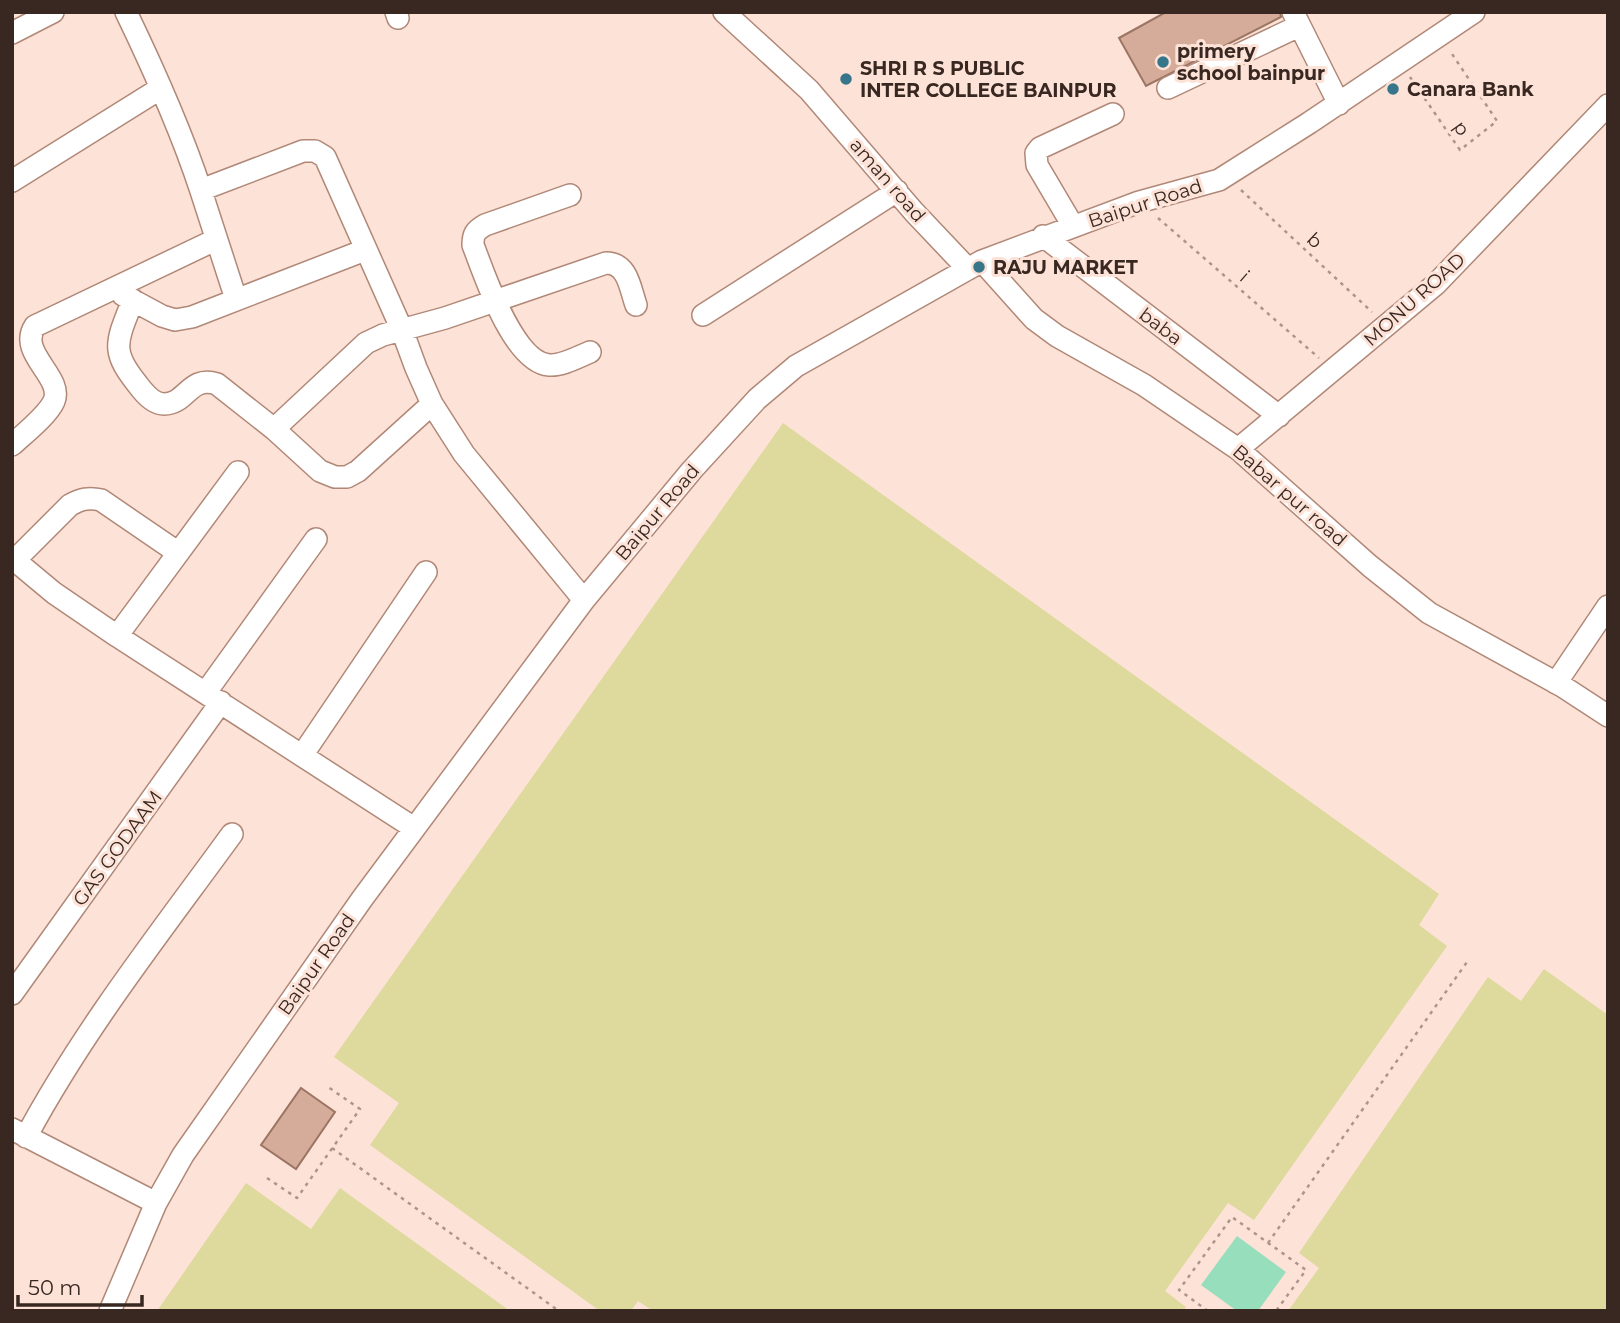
<svg xmlns="http://www.w3.org/2000/svg" width="1620" height="1323" font-family="Montserrat,sans-serif">
<rect width="100%" height="100%" fill="#fde2d7"/>
<path fill="#ded99d" d="M783,423L1439,894L1419,925L1447,946L1254,1220L1228,1203L1165,1291L1186,1307L1183,1311H653L638,1301L631,1311H600L370,1145L399,1103L334,1057Z
M1544,969L1608,1015V1311H1288L1319,1268L1299,1253L1488,977L1521,1001Z
M246,1183L311,1229L340,1188L510,1311H157Z"/>
<path fill="#97debd" d="M1237,1236L1286,1272L1258,1311H1237L1201,1285Z"/>
<path fill="#d5ab99" stroke="#9b7463" stroke-width="2" d="M1166,12H1280L1281,17L1146,86L1119,38Z
M301,1088L335,1112L296,1169L261,1145Z"/>
<g fill="none" stroke-linecap="round" stroke-linejoin="round">
<defs>
<path id="minor" d="M126,12C154,70 181,130 201,191C213,227 224,263 236,299
M396,12L398,18
M724,12L809,90L914,212L968,269
M1293,12L1339,104
M12,33L53,12
M1168,88L1299,26
M12,181L161,88
M201,190L303,151H315L325,157L402,330L416,368L432,404L464,454L584,600
M570,195L485,225C475,231 473,234 473,245C484,274 513,362 549,365C562,366 578,357 590,352
M1073,226L1037,165L1036,153L1040,148L1113,114
M1043,236L1279,416
M982,261L1034,319L1057,336L1144,385L1238,449L1370,566L1429,613L1562,686L1608,716
M123,295L162,316L175,320L192,317L365,250
M133,300C115,345 110,351 142,390C147,396 155,404 164,404C187,404 189,375 217,384L274,429L320,471L335,477H347L358,471L432,404
M703,315L897,191
M274,429L366,343L383,335L445,318L606,263C628,263 630,288 636,305
M12,445C24,434 48,415 54,401C64,377 17,353 35,326L215,240
M1238,449L1436,284L1608,105
M12,558L54,593L117,636L414,828
M12,563L70,505C81,499 89,497 101,500L177,552
M117,636L238,472
M1556,683L1608,606
M206,692L316,539
M303,754L426,572
M12,994L221,702
M12,1129L156,1203
M26,1137C84,1029 160,933 232,834
M110,1311L156,1203L183,1155L362,899L584,600L692,470L757,399L796,366L982,261L1139,202L1219,180L1309,123L1474,12"/>
</defs>
<use href="#minor" stroke="#b18877" stroke-width="24"/>
<path stroke="#ac968c" stroke-width="2.5" stroke-dasharray="3.5 5" stroke-linecap="butt" d="M1410,77L1460,150L1497,121L1450,51
M1241,190L1372,312
M1158,218L1319,358
M332,1148L559,1311
M267,1178L297,1198L360,1109L328,1087
M1268,1243L1467,962
M1208,1311L1179,1290L1232,1217L1306,1270L1276,1311"/>
<use href="#minor" stroke="#fff" stroke-width="21"/>
</g>
<g fill="#37758b" stroke="#fde2d7" stroke-width="2.5">
<circle cx="1163" cy="62" r="7"/>
<circle cx="846" cy="79" r="7"/>
<circle cx="1393" cy="89" r="7"/>
<circle cx="979" cy="267" r="7"/>
</g>
<g text-anchor="middle" stroke-width="6" stroke-linejoin="round" paint-order="stroke">
<g font-size="19" font-weight="bold" fill="#382821" stroke="#fde2d7" text-anchor="start">
<text x="1177" y="58">primery<tspan x="1177" dy="22">school bainpur</tspan></text>
<text x="860" y="75">SHRI R S PUBLIC<tspan x="860" dy="22">INTER COLLEGE BAINPUR</tspan></text>
<text x="1407" y="96">Canara Bank</text>
<text x="993" y="274">RAJU MARKET</text>
</g>
<g font-size="19" fill="#382821" stroke="#fde2d7">
<text transform="translate(1462 128) rotate(55)" y="7">p</text>
<text transform="translate(888 180) rotate(49)" y="7">aman road</text>
<text transform="translate(1145 203) rotate(-18)" y="7">Baipur Road</text>
<text transform="translate(1315 240) rotate(43)" y="7">b</text>
<text transform="translate(1245 276) rotate(41)" y="7">i</text>
<text transform="translate(1414 299) rotate(-42)" y="7">MONU ROAD</text>
<text transform="translate(1161 326) rotate(37)" y="7">baba</text>
<text transform="translate(1290 495) rotate(41)" y="7">Babar pur road</text>
<text transform="translate(657 512) rotate(-50)" y="7">Baipur Road</text>
<text transform="translate(117 848) rotate(-54)" y="7">GAS GODAAM</text>
<text transform="translate(316 964) rotate(-55)" y="7">Baipur Road</text>
</g>
</g>
<rect width="1620" height="1323" fill="none" stroke="#382821" stroke-width="28"/>
<path d="M18 1295v10h124v-10" fill="none" stroke="#382821" stroke-width="3.5"/>
<text x="28" y="1295" font-size="21" fill="#382821" stroke="#fde2d7" stroke-width="5" paint-order="stroke">50 m</text>
</svg>
